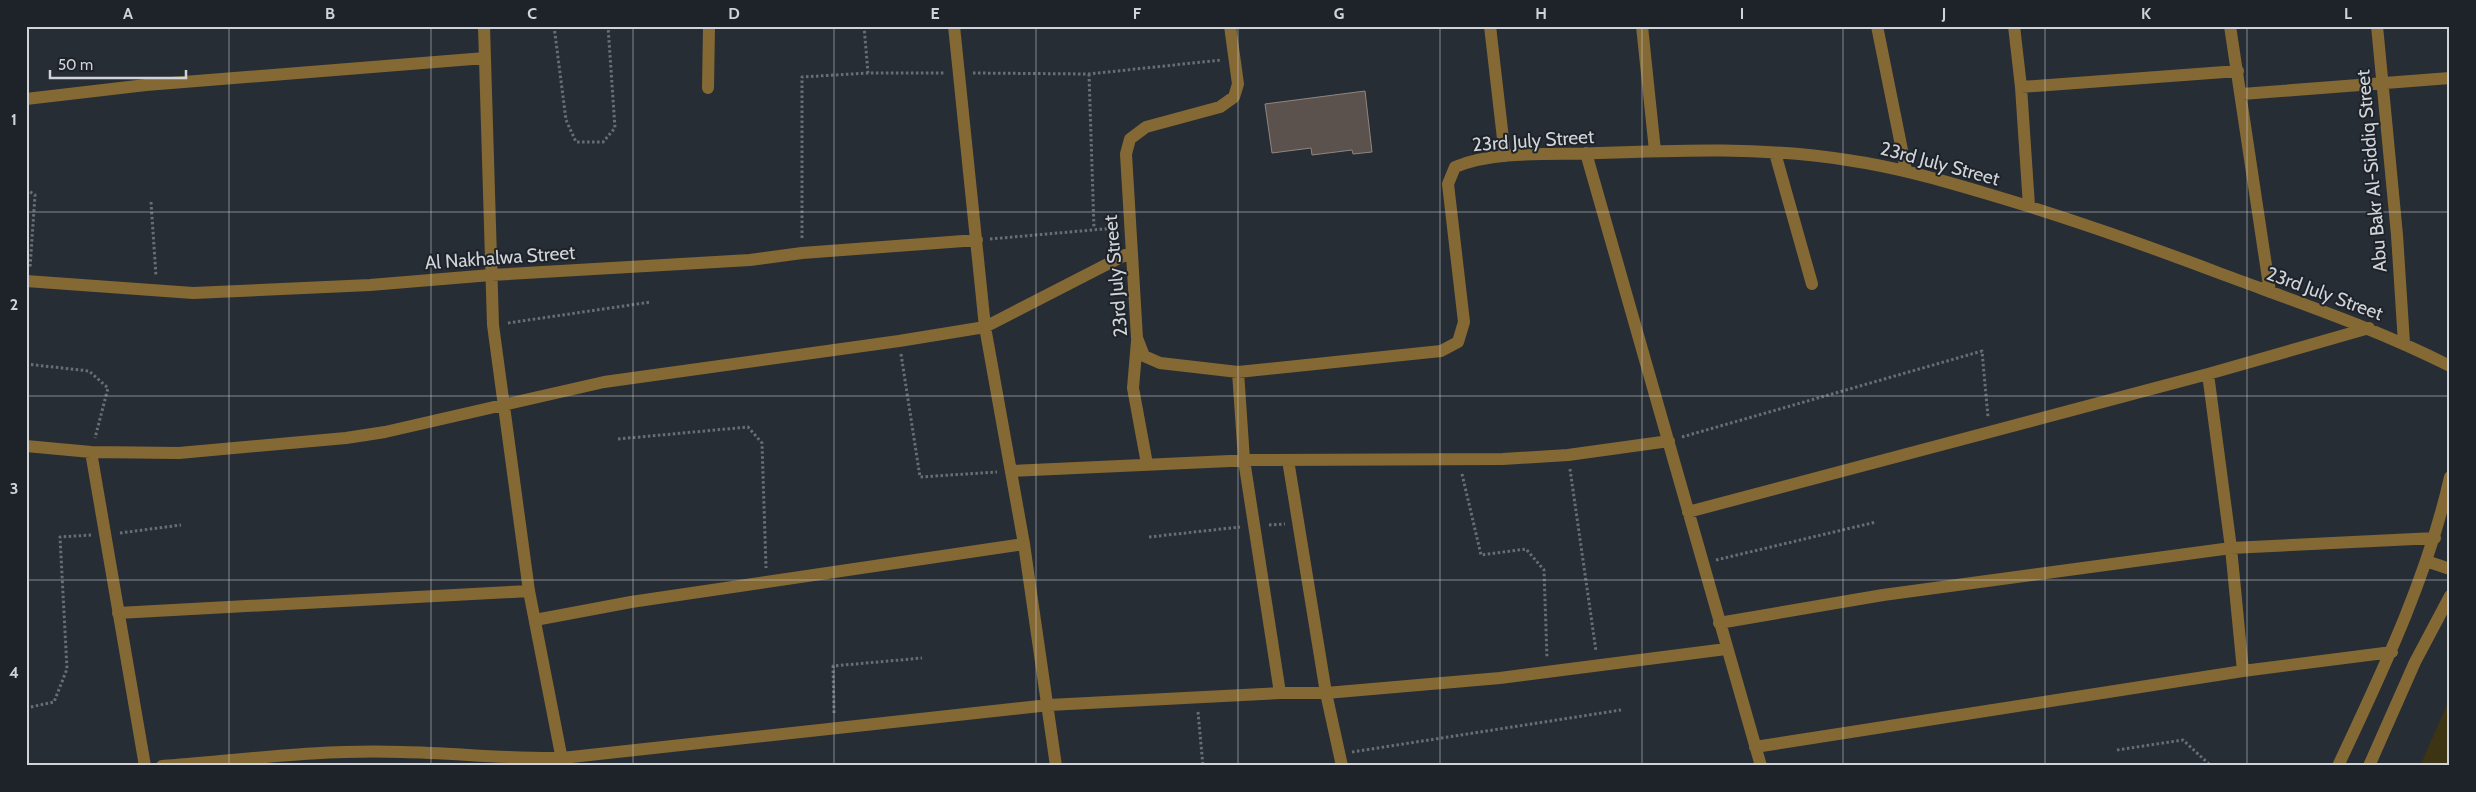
<svg xmlns="http://www.w3.org/2000/svg" width="2476" height="792" font-family="Cabin,sans-serif">
<rect width="100%" height="100%" fill="#272d34"/>
<path fill="#3c3413" d="M2450,698V766H2420Z"/>
<path fill="#5b514d" stroke="#908680" d="M1365,91L1372,152L1353,154L1352,150L1312,155L1311,148L1272,153L1265,104Z"/>
<g fill="none" stroke-linecap="round" stroke-linejoin="round">
<path stroke="#696e74" stroke-width="3" stroke-dasharray="2.5 2.5" stroke-linecap="butt" d="M554,26L566,120L576,142H603L615,128L608,26
M864,26L868,73
M973,73L1089,74L1221,60
M1089,74L1094,229
M26,189L35,195L30,268
M151,202L156,276
M802,238V77L868,73H944
M990,239L1115,228
M508,323L651,302
M901,354L920,477L997,472
M26,364L89,371L108,388L95,438
M1682,437L1982,351L1988,417
M618,439L748,427L762,443L766,568
M1570,469L1596,651
M1462,474L1481,555L1526,549L1544,570L1547,658
M1269,525L1285,524
M120,533L181,525
M1149,537L1240,527
M1716,560L1876,522
M26,708L54,702L67,669L60,537L91,535
M1198,712L1203,766
M834,713L833,666L922,658
M2117,750L2183,740L2211,766
M1352,752L1621,710"/>
<path stroke="#856934" stroke-width="12" d="M484,26L493,325L529,591L563,765
M954,26L985,327L1024,544L1056,766
M1230,26L1238,84L1234,97L1220,107L1146,127L1130,139L1126,154L1137,338L1144,356L1160,363L1238,372L1441,351L1458,342L1464,322L1448,184L1455,167C1496,150 1554,155 1599,153C1680,150 1766,147 1847,160C1896,167 1941,180 1988,194C2066,217 2143,244 2219,273C2297,302 2375,328 2450,366
M1490,26L1505,156
M1642,26L1655,151
M1877,26L1906,170
M2014,26L2021,87L2029,206
M2230,26L2270,292
M2377,26L2397,235L2404,343
M2021,87L2238,71
M708,88L709,26
M2242,94L2450,78
M26,99L146,85L485,58
M1586,153L1761,766
M1775,153L1812,284
M26,281L193,293L370,285L491,275L750,260L802,253L977,240
M1137,341L1133,388L1147,464
M1238,372L1244,460L1280,693
M2208,374L2231,548L2243,671
M26,446L91,452L179,453L346,438L385,432L604,382L899,341L985,327L1131,252
M91,452L145,766
M1288,460L1326,693L1342,766
M1012,471L1252,460L1503,459L1568,455L1669,441
M1688,512L2208,374L2369,328
M2426,561L2450,569
M118,613L529,591
M535,620L631,602L1024,544
M1719,623L1883,595L2231,548L2435,538
M1755,747L2243,671L2392,652
M162,766C241,760 322,749 402,752C455,753 508,759 562,758L1049,705L1280,693H1326L1500,678L1726,649
M2338,766C2382,672 2427,579 2450,477
M2369,766L2415,662L2450,596"/>
</g>
<path fill="none" stroke="#d0d4d9" stroke-width="1" stroke-opacity="0.55" d="M229,26V766M431,26V766M633,26V766M834,26V766M1036,26V766M1238,26V766M1440,26V766M1642,26V766M1843,26V766M2045,26V766M2247,26V766M26,212H2450M26,396H2450M26,580H2450"/>
<g text-anchor="middle" stroke-width="4" stroke-linejoin="round" paint-order="stroke">
<g font-size="19" fill="#d0d4d9" stroke="#1e232a">
<text transform="translate(1533 140) rotate(-4)" y="7">23rd July Street</text>
<text transform="translate(1940 163) rotate(15)" y="7">23rd July Street</text>
<text transform="translate(2371 171) rotate(-95)" y="7">Abu Bakr Al-Siddiq Street</text>
<text transform="translate(500 257) rotate(-4)" y="7">Al Nakhalwa Street</text>
<text transform="translate(1115 276) rotate(-95)" y="7">23rd July Street</text>
<text transform="translate(2325 293) rotate(20)" y="7">23rd July Street</text>
</g>
</g>
<rect width="2476" height="792" fill="none" stroke="#1e232a" stroke-width="55"/>
<path d="M50 70v8h136v-8" fill="none" stroke="#d0d4d9" stroke-width="2.5"/>
<text x="58" y="70" font-size="15" fill="#d0d4d9" stroke="#1e232a" stroke-width="4" paint-order="stroke">50 m</text>
<rect x="28" y="28" width="2420" height="736" fill="none" stroke="#d0d4d9" stroke-width="2"/>
<g font-size="16" text-anchor="middle" font-weight="bold" fill="#d0d4d9">
<text x="128" y="19">A</text>
<text x="330" y="19">B</text>
<text x="532" y="19">C</text>
<text x="734" y="19">D</text>
<text x="935" y="19">E</text>
<text x="1137" y="19">F</text>
<text x="1339" y="19">G</text>
<text x="1541" y="19">H</text>
<text x="1742" y="19">I</text>
<text x="1944" y="19">J</text>
<text x="2146" y="19">K</text>
<text x="2348" y="19">L</text>
<text x="14" y="125">1</text>
<text x="14" y="310">2</text>
<text x="14" y="494">3</text>
<text x="14" y="678">4</text>
</g>
</svg>
